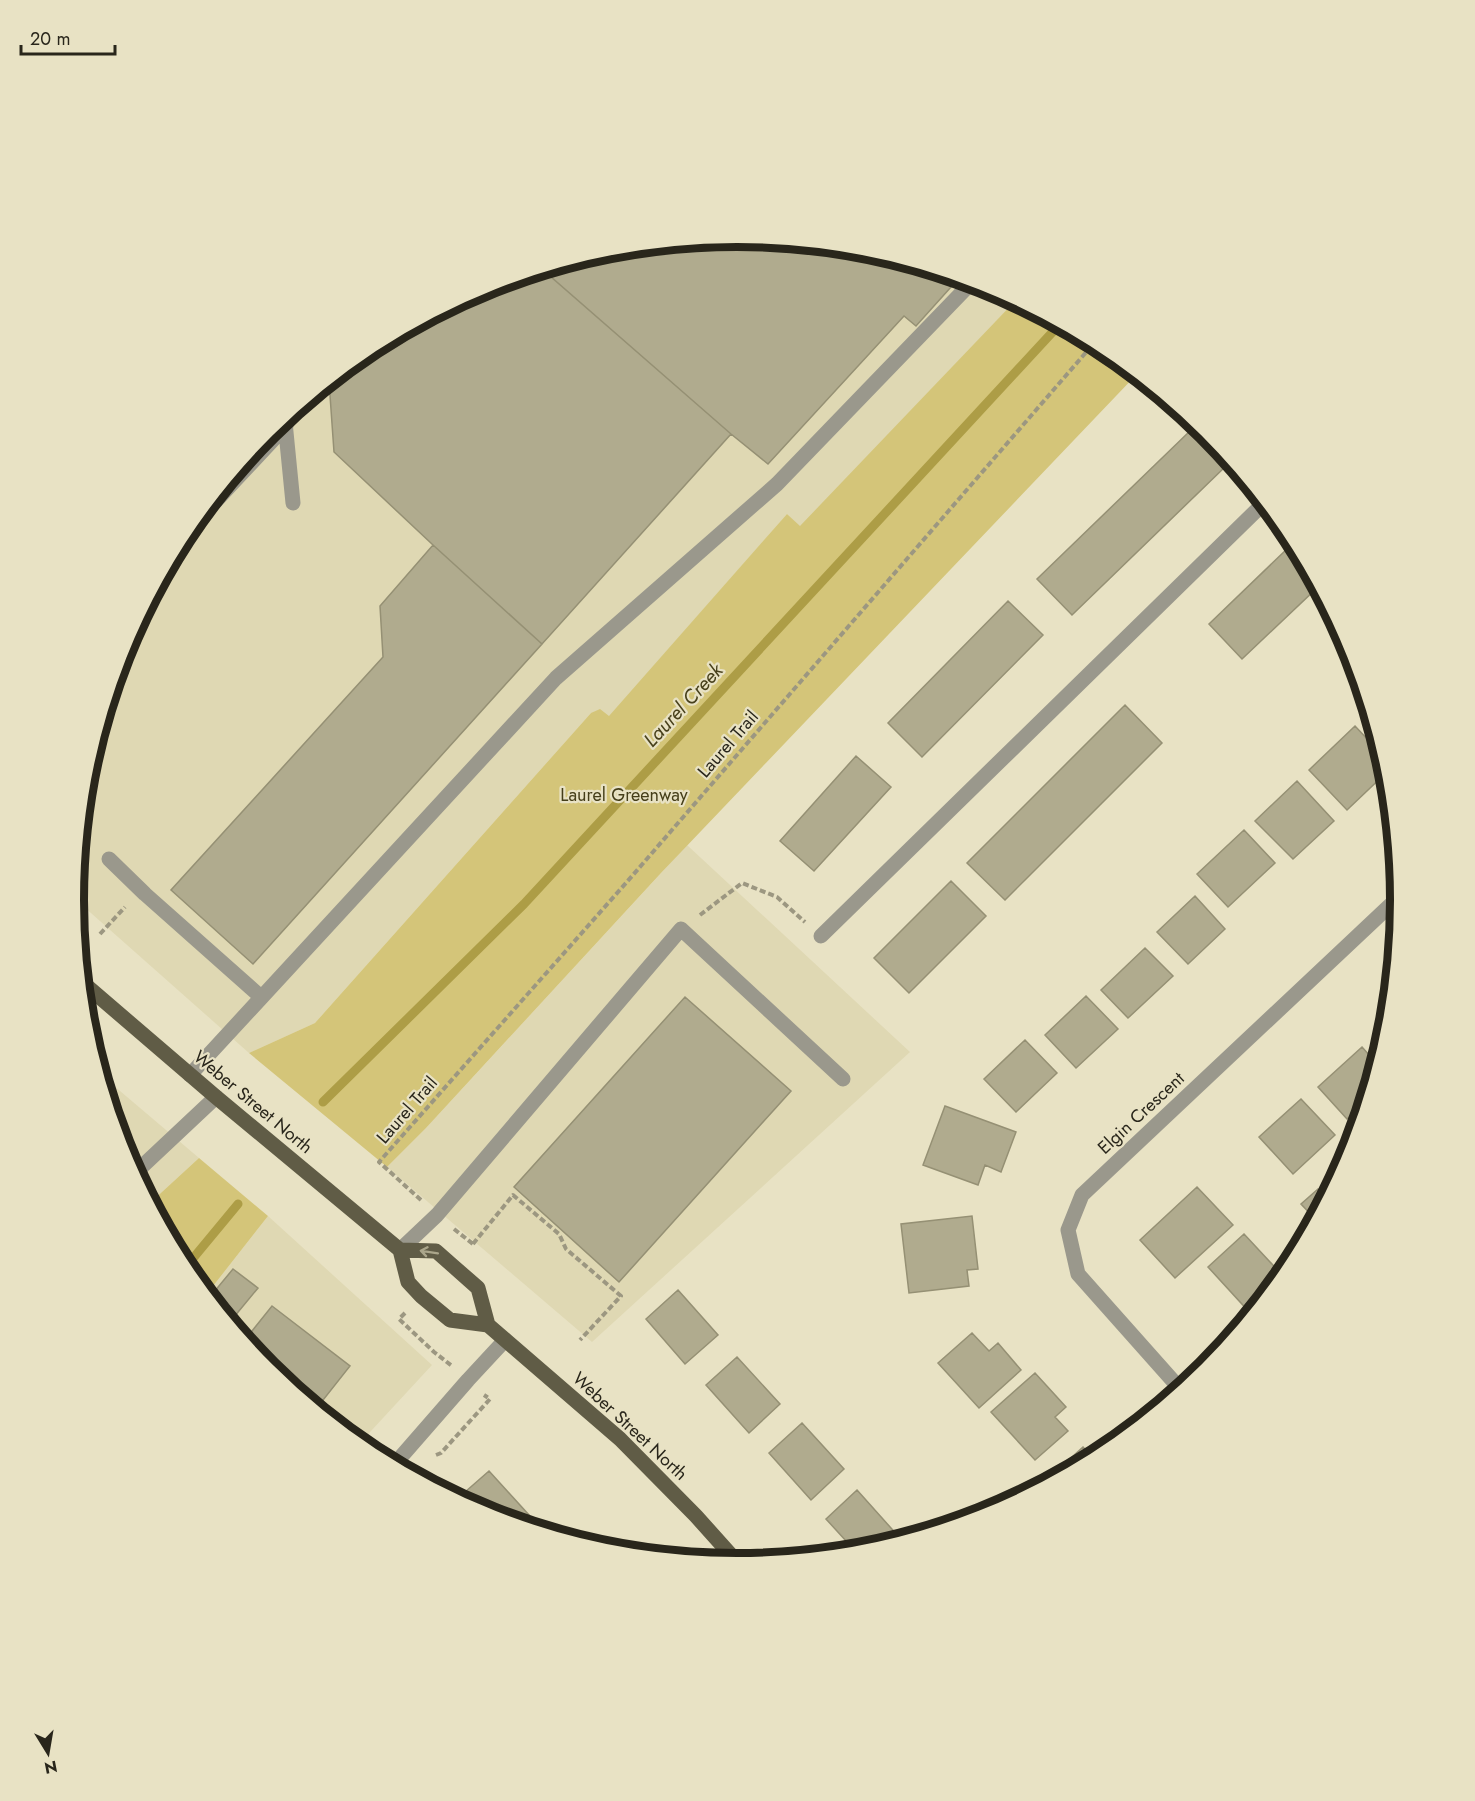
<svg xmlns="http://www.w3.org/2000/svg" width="1475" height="1801" font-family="Jost,sans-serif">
<rect width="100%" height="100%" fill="#e8e2c4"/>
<path fill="#dfd8b3" d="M738,237L867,249L992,287L1016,300L800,527L787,514L609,717L591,713L315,1023L249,1053L74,898L86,771L124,646L186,531L268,431L369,348L484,287L608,249Z
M687,845L910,1052L592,1342L387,1167L426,1128Z
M100,1074L199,1158L150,1203L124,1154Z
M268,1216L432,1365L359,1444L268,1370L206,1295Z"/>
<path fill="#d4c579" d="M1016,300L1107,349L1137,374L661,873L426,1128L387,1167L249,1053L315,1023L591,713L600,709L609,716L787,514L800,526Z
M199,1158L268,1216L206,1295L185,1269L150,1203Z"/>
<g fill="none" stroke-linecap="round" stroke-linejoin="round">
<path stroke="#ad9d46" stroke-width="9" d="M323,1102L524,904L1060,324
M185,1268L238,1204"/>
</g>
<path fill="#b0ab8e" stroke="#959074" stroke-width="1.5" d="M738,237L867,249L943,272L940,276L951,287L916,326L904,316L768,464L731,434L542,269L608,249Z
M542,269L731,434L542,644L433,545L334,452L329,381L369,348L484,287Z
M1192,429L1227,465L1072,615L1037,579Z
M433,545L542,644L253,964L171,890L383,657L380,606Z
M1289,547L1309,568L1319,586L1242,659L1209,624Z
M1008,601L1043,635L922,757L888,723Z
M1343,632L1351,647L1354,657L1336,639Z
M1125,705L1162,743L1005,900L967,863Z
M1372,717L1378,735L1366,723Z
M1355,726L1385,758L1389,770L1347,810L1309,770Z
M856,756L891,787L814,871L780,841Z
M1297,781L1334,821L1293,859L1255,821Z
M1244,830L1275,863L1228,907L1197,874Z
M951,881L986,916L909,993L874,958Z
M1195,896L1225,929L1188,964L1157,932Z
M1145,948L1173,976L1128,1018L1101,990Z
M1086,996L1118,1029L1076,1068L1045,1035Z
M685,997L791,1091L619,1282L514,1187Z
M1025,1040L1057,1073L1016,1112L984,1079Z
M1362,1047L1378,1065L1368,1100L1347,1119L1318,1087Z
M1301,1099L1335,1135L1293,1174L1259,1137Z
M945,1106L1016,1132L1001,1172L985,1165L978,1185L923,1165Z
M1360,1123V1124L1354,1146L1345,1136Z
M1197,1187L1233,1225L1175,1278L1140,1240Z
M1318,1189L1327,1199L1316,1220L1301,1204Z
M972,1216L978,1269L967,1270L969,1286L909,1293L901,1224Z
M1244,1234L1284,1277L1252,1315L1208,1267Z
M233,1269L258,1288L229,1323L209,1298Z
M678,1290L718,1335L685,1364L646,1319Z
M272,1306L350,1366L316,1409L268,1370L244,1341Z
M972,1333L989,1351L998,1343L1021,1370L979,1408L938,1363Z
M737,1357L780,1404L749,1433L706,1385Z
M1035,1373L1066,1407L1055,1417L1068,1431L1035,1460L991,1412Z
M802,1423L844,1469L811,1500L769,1453Z
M1083,1447L1094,1459L1055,1480L1051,1476Z
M489,1471L529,1515L518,1524L483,1514L457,1499Z
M857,1490L899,1537L891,1544L867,1552L857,1553L826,1519Z"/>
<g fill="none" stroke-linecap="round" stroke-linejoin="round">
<path stroke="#9c9781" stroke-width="4" stroke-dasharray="6 3" stroke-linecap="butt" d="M700,915L742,883L777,897L805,922
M100,934L125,907
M421,1200L379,1162L626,883L1095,342
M454,1229L473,1244
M473,1244L513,1195L559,1234L566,1249L621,1296L580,1340
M405,1313L399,1319L434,1352L452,1366
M436,1455L441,1453L490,1399L484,1395"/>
<path stroke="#9a988c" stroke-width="15" d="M285,422L293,503
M184,535L286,426
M109,859L145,894L261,997
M821,936L1265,502
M190,1075L556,678L777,484L973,281
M134,1174L216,1097
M400,1250L437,1215L681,929L843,1079
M1182,1391L1078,1274L1068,1230L1082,1195L1401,895
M393,1466L468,1380L505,1340"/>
<path stroke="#605c46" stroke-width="15" d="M82,982L216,1097L400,1250L408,1282L421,1296L450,1320L488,1325L620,1439L696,1516L739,1564
M400,1250L436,1251L453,1266L478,1288L488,1325"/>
</g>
<defs><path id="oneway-shaft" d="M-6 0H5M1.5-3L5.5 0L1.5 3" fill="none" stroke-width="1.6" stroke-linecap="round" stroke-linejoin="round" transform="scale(1.5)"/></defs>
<use stroke="#aba68b" href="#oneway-shaft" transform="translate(429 1252) rotate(-171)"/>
<g text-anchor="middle" stroke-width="4.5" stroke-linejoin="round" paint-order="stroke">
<g font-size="18" fill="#29261b" stroke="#e8e2c4">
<text transform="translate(728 744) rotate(-49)" y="6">Laurel Trail</text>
<text transform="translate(253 1102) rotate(40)" y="6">Weber Street North</text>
<text transform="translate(407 1110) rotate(-49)" y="6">Laurel Trail</text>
<text transform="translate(1141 1113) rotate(-43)" y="6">Elgin Crescent</text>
<text transform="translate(630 1426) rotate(43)" y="6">Weber Street North</text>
</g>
<g font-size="18" fill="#453e19" stroke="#e8e2c4">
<text x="624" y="801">Laurel Greenway</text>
</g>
<g font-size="20" font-style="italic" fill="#48411c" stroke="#e8e2c4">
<text transform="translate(683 705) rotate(-47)" y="7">Laurel Creek</text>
</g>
</g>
<path d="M0 0H1475V1801H0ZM84 900a653 653 0 1 1 1306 0a653 653 0 1 1-1306 0Z" fill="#e8e2c4" fill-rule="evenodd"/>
<path fill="none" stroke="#29261b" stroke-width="8" d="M84 900a653 653 0 1 1 1306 0a653 653 0 1 1-1306 0Z"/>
<g transform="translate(48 1753) rotate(169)" stroke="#e8e2c4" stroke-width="4.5" paint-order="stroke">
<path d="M0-4.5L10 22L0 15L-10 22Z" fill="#29261b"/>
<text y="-9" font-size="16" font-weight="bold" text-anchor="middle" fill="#29261b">N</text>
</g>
<path d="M21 45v9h94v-9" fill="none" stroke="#29261b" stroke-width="3"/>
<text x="30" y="45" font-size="18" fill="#29261b" stroke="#e8e2c4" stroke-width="4.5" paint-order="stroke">20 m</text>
</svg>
